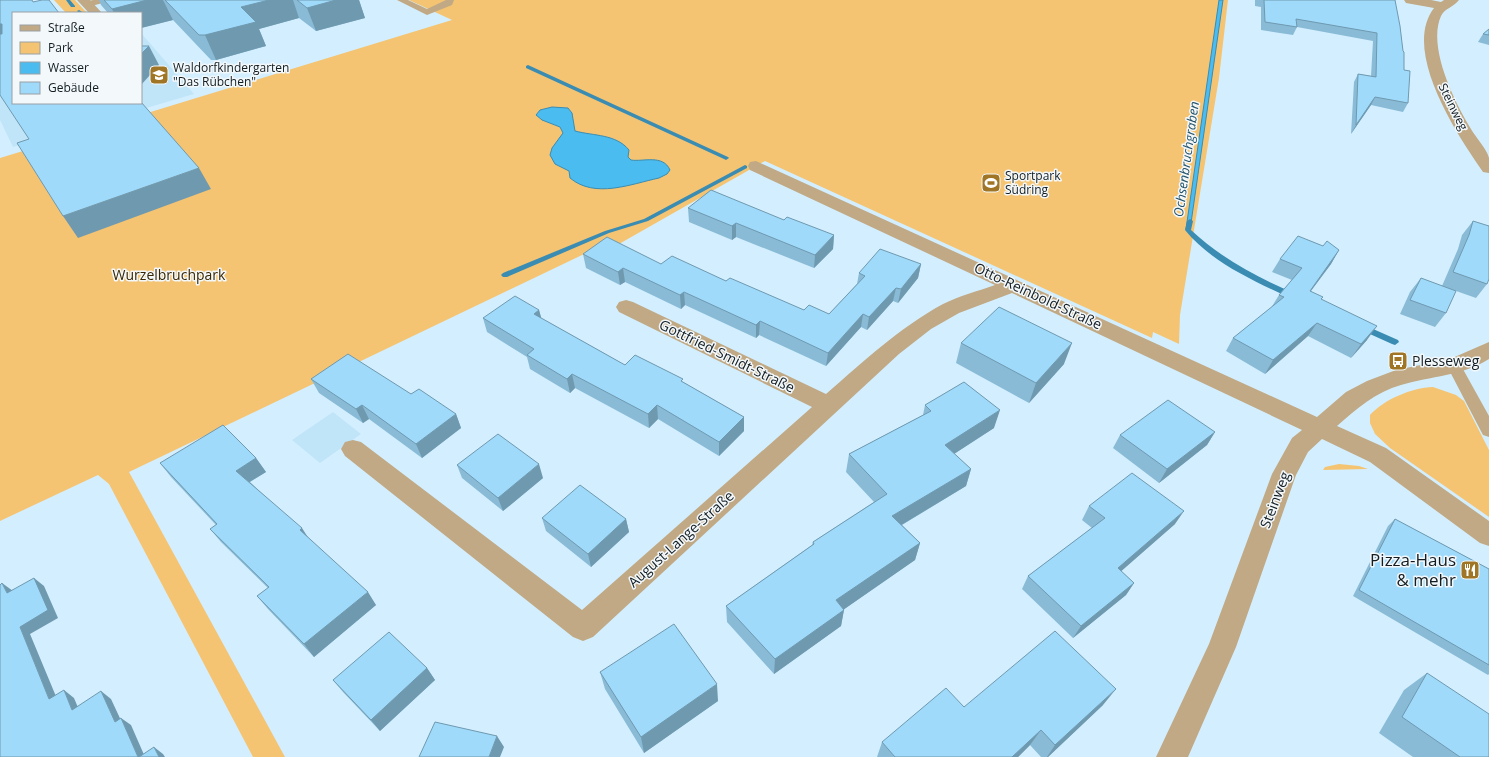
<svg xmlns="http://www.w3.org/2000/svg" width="1489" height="757" font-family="'Open Sans',sans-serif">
<rect width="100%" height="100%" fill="#d3efff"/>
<path fill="#c0e4f8" d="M141,33L194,94L13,147L0,120V56L13,103H141Z
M333,412L361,434L320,463L292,440Z"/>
<path fill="#f4c473" d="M54,0H75L87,13H66Z
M409,0H1228L1219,78L1180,315L1179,344L1153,332L1152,338L765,161L619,244L603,245L129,472L285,757H253L109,484L98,475L0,521V158L452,20Z
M1433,387L1456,395L1464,401L1489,450V517L1390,448L1375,434L1370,423V415C1385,399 1411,388 1433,387Z
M1339,464L1359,466L1368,469L1323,470L1325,467Z"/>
<path fill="#4bbcf0" stroke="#3a8cb2" d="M1219,0H1223L1190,230L1186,229Z
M552,107L568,108L572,113L575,131C594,136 616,134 629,150L628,157L631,160C643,162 663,154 670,170L667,174L659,178C631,184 595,199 570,178L569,171L555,164L550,155L552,148L563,133L560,127L542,120L536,115L540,110Z"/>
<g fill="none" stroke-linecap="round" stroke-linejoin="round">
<path fill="#3a8cb2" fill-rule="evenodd" d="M66,0H70L75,6V7H71Z
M79,10L84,13H79L77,11Z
M528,65L728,157L729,158L726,160L724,159L526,68V66Z
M745,165L747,166V168L648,221L609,233L507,277H503L501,275L503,273L605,231L644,219Z
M1190,219L1193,221L1191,230C1221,258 1256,277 1294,293L1295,295L1294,297H1288C1252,280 1211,262 1185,230L1187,221Z
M1364,325L1398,340L1399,342L1395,345L1392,344L1361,330L1360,328L1361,326Z"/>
<path fill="#c0a984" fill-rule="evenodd" d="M93,0H108L107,2L87,7L83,4L84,2Z
M397,0H408L427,9L446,0H454L452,5L427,15Z
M1454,361L1459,362L1489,416V437L1483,435L1447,366L1449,362Z"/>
<path fill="#c0a984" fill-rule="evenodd" d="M77,0H90L102,13H89Z
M1404,0H1431L1441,2L1444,0H1459C1454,7 1445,8 1441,16C1427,47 1455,103 1471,129C1475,136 1488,151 1489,158C1489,162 1489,168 1489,173L1483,172C1458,136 1401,51 1434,8L1406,3Z
M756,161L1317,417L1346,392L1367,381L1396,370L1450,359L1489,342V359C1462,376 1431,376 1401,385C1376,392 1356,409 1337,426L1386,448L1489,521V546L1480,543L1370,462L1322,439L1308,452L1296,475L1236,647L1188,757H1156L1209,644L1272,474L1292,438L1302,430L1012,293L959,313L931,329L899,354L593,637L583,641L573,637L345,456L341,449L345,442L353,440L361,442L582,610L812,407L619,312L616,307L619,302L626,300L633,302L826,394C863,362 899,328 943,304C959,296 978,291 995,285L750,170L748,166L750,162Z"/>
</g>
<path fill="#89bbd7" d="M99,0H359L365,18L316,31L299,18L259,29L266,46L216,60H211L173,20L141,28V13H108L101,5Z
M1255,0H1395L1404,70L1408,103L1403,112L1371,105L1351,134L1354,82L1358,74L1371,76L1373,41L1297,27L1293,35L1261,30V7L1255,6Z
M1489,29V45L1478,42L1483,34Z
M688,208L784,220L834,235L833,249L814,268L736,237L732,240L689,222Z
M1473,221L1487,284L1476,298L1442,286L1458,249L1462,235Z
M1323,246L1339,250L1331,264L1311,291L1367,340L1351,358L1308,336L1265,374L1226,351L1233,338L1271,308L1279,295L1292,280L1272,272L1280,259Z
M583,254L661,264L726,281L804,310L829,314L857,284L859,273L921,264L918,278L898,303L893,301L867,330L861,327L826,366L759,335L756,338L685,305L681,309L625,282L620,285L586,268Z
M1421,278L1446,313L1435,327L1400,314L1410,292Z
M539,310L541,318L625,365L683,382L744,417V431L719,456L658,419L649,428L575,388L570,393L530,369L527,357L487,332L483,318Z
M961,343L1064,364L1029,403L956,363Z
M311,379L411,394L456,414L461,428L422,458L369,419L363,423L319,393Z
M925,405L994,428L954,454L971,469L966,486L902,525L920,543L915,560L844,609L841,626L774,674L727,622L726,606L812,545L813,542L874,502L846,472L849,454L923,415Z
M1215,432L1207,445L1159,483L1113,448L1120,435Z
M256,458L266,472L250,482L307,537L376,605L314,657L268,609L257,596L268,588L221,542L210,529L216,525L171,477L160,463Z
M457,465L543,478L503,511L462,478Z
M1089,506L1175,524L1121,571L1134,583L1126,595L1073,638L1022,589L1028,576L1092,528L1082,520Z
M542,518L626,519L629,532L591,567L546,531Z
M1395,519L1489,569V674L1488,675L1353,596L1388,526Z
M427,668L435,680L380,731L343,692L333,680Z
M600,672L718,701L644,753L605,689Z
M1427,673L1489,757H1413L1379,733L1404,690Z
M1103,705L1048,757H1041L1030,745L1018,757H877L882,742L964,707Z"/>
<path fill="#6f99af" d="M129,0H163L173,20L141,28V13H114L112,9Z
M269,0H293L299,18L259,29L266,46L216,60L205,35L241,7Z
M336,0H359L365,18L316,31L307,8Z
M0,24H2L13,41L0,47Z
M149,46L159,65L141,85V54Z
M1375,97L1371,105L1351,134L1356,125Z
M199,168L211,189L78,238L63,216Z
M736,223V237L732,240V226Z
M834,235L833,249L814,268L815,255Z
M1339,250L1331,264L1301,304L1310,291Z
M921,264L918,278L898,303L901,289Z
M623,268L625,282L620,285L618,272Z
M896,288L893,301L867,330L869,317Z
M684,292L685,305L681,309L680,295Z
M539,310L543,324L534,314Z
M863,314L861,327L826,366L828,353Z
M760,321L759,335L756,338V325Z
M1317,323L1308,336L1265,374L1273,360Z
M1377,326L1367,340L1351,358L1361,344Z
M1072,343L1064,364L1029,403L1036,383Z
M572,374L575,388L570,393L567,379Z
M362,405L369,419L363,423L356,409Z
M657,405L658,419L649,428L648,414Z
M1000,410L994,428L940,463L945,445Z
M456,414L461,428L422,458L416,444Z
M744,417V431L719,456V442Z
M1215,432L1207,445L1159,483L1167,469Z
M256,458L266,472L246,484L236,471Z
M539,464L543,478L503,511L498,498Z
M971,469L966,486L888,533L892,516Z
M1184,511L1175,524L1110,581L1118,568Z
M626,519L629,532L591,567L588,554Z
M302,528L311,542L300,530Z
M920,543L915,560L833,617L836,600Z
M34,578L44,586L58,618L30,634L60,706L49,699L20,627Z
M2,583L13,591L7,593Z
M1134,583L1126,595L1073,638L1081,626Z
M368,592L376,605L314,657L304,644Z
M844,610L841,626L774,674L775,659Z
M427,668L435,680L380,731L371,720Z
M717,684L718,701L644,753L641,737Z
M1116,689L1103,705L1048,757H1047L1055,745Z
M64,690L74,698L82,717L72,710Z
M101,691L111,699L125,729L115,722Z
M121,718L131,725L145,757H138Z
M1041,730L1030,745L1018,757H1012Z
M497,736L504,747L500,757H489Z
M154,747L163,754L165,757H159Z"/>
<path fill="#9fdafa" stroke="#6f99af" d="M0,0H32L33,2L42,0H49L59,13H13V103H141V102L199,168L63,216L17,143L29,139L0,95V34H2V24H0Z
M104,0H147L112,9Z
M165,0H269L241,7L256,22L205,35H199Z
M297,0H336L307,8Z
M1264,0H1395L1400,26L1403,51L1404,52V70L1410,71L1408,103L1375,97L1356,125L1358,74L1376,77L1377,33L1296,19L1297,27L1265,22Z
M1489,29V35L1483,34Z
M141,46H149L141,54Z
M711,190L784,220L787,217L834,235L815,255L736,223L732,226L688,208Z
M1473,221L1489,226V279L1487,284L1453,272L1469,235Z
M1298,236L1323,246L1327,241L1339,250L1310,291L1323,297L1321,299L1377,326L1361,344L1317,323L1273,360L1233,338L1284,297L1279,295L1302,268L1280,259Z
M607,237L661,264L672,256L726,281L730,278L804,310L809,305L829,314L865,276L859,273L880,249L921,264L901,289L896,288L869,317L863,314L828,353L760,321L756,325L684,292L680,295L623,268L618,272L583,254Z
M1421,278L1456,291L1446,313L1410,300Z
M515,296L539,310L534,314L625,365L635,355L683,379L681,381L744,417L719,442L657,405L648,414L572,374L567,379L527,355L534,349L483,318Z
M999,307L1072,343L1036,383L961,343Z
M348,354L411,394L419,389L456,414L416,444L362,405L356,409L311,379Z
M964,382L1000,410L945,445L971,469L892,516L920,543L836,600L844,610L775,659L726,606L814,544L813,542L887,494L849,454L931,411L925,405Z
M1168,400L1215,432L1167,469L1120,435Z
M223,425L256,458L236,471L302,528L300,530L368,592L304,644L257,596L269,587L210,529L217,524L160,463Z
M498,434L539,464L498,498L457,465Z
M1132,473L1184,511L1118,568L1134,583L1081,626L1028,576L1105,518L1089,506Z
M580,485L626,519L588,554L542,518Z
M1395,519L1489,569V665L1359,590Z
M34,578L48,610L20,627L49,699L64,690L72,710L101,691L115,722L121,718L138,757H0V585L2,583L7,593Z
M674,624L717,684L641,737L600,672Z
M1055,631L1116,689L1055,745L1041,730L1012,757H895L882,742L946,688L964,707Z
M389,632L427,668L371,720L333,680Z
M1427,673L1489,714V757H1460L1402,717Z
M435,722L497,736L489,757H419Z
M154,747L159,757H139Z"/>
<defs>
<symbol id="school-square" viewBox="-11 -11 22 22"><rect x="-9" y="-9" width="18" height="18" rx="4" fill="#a07626" stroke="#f3f8fb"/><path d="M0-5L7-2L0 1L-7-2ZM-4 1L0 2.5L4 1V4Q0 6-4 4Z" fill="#fff"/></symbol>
<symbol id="stadium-square" viewBox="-11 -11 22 22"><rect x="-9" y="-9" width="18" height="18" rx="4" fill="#a07626" stroke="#f3f8fb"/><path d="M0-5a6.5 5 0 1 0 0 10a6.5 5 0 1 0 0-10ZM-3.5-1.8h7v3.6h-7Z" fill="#fff"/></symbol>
<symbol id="bus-square" viewBox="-11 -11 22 22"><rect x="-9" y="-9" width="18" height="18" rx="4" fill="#a07626" stroke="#f3f8fb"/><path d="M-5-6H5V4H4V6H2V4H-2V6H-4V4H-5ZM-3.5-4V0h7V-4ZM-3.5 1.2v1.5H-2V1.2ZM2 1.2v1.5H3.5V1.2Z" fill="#fff"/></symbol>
<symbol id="restaurant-square" viewBox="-11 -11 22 22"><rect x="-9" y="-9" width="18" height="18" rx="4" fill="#a07626" stroke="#f3f8fb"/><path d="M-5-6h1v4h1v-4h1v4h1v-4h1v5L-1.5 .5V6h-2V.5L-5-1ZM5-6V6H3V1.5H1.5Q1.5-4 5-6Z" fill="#fff"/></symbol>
</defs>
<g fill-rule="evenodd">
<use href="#school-square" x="148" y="64" width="22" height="22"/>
<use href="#stadium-square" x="980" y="172" width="22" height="22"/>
<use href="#bus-square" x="1387" y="350" width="22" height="22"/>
<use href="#restaurant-square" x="1459" y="559" width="22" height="22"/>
</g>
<g text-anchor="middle" stroke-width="3" stroke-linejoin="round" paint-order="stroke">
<g font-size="12" fill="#121c21" stroke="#f3f8fb" text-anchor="start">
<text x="173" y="72">Waldorfkindergarten<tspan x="173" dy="14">"Das Rübchen"</tspan></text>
<text x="1005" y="180">Sportpark<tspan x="1005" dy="14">Südring</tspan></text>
</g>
<g font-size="12" fill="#121c21" stroke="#f3f8fb">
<text transform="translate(1453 107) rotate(64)" y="4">Steinweg</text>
</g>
<g font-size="13" font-style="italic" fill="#255369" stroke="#f3f8fb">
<text transform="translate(1186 159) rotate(-82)" y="5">Ochsenbruchgraben</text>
</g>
<g font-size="14" fill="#3a2600" stroke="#f3f8fb">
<text x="169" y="280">Wurzelbruchpark</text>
</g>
<g font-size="14" fill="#121c21" stroke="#f3f8fb">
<text transform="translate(1038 296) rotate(25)" y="5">Otto-Reinbold-Straße</text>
<text transform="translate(727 356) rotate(26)" y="5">Gottfried-Smidt-Straße</text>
<text transform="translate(1275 500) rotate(-69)" y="5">Steinweg</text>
<text transform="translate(681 539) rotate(-42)" y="5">August-Lange-Straße</text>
</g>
<g font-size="14" fill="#121c21" stroke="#f3f8fb" text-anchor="start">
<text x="1412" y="366">Plesseweg</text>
</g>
<g font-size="17" fill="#121c21" stroke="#f3f8fb" text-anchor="end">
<text x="1456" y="566">Pizza-Haus<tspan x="1456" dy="20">&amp; mehr</tspan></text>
</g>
</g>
<rect x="12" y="12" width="130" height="92" fill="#f3f8fb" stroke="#99a0a4"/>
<rect x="20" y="25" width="20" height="6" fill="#c0a984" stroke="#99a0a4"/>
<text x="48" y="32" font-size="12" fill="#121c21">Straße</text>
<rect x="20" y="42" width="20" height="12" fill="#f4c473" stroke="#99a0a4"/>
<text x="48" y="52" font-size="12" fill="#121c21">Park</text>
<rect x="20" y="62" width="20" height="12" fill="#4bbcf0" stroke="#99a0a4"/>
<text x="48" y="72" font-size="12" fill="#121c21">Wasser</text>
<rect x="20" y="82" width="20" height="12" fill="#9fdafa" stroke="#99a0a4"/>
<text x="48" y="92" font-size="12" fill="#121c21">Gebäude</text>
</svg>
